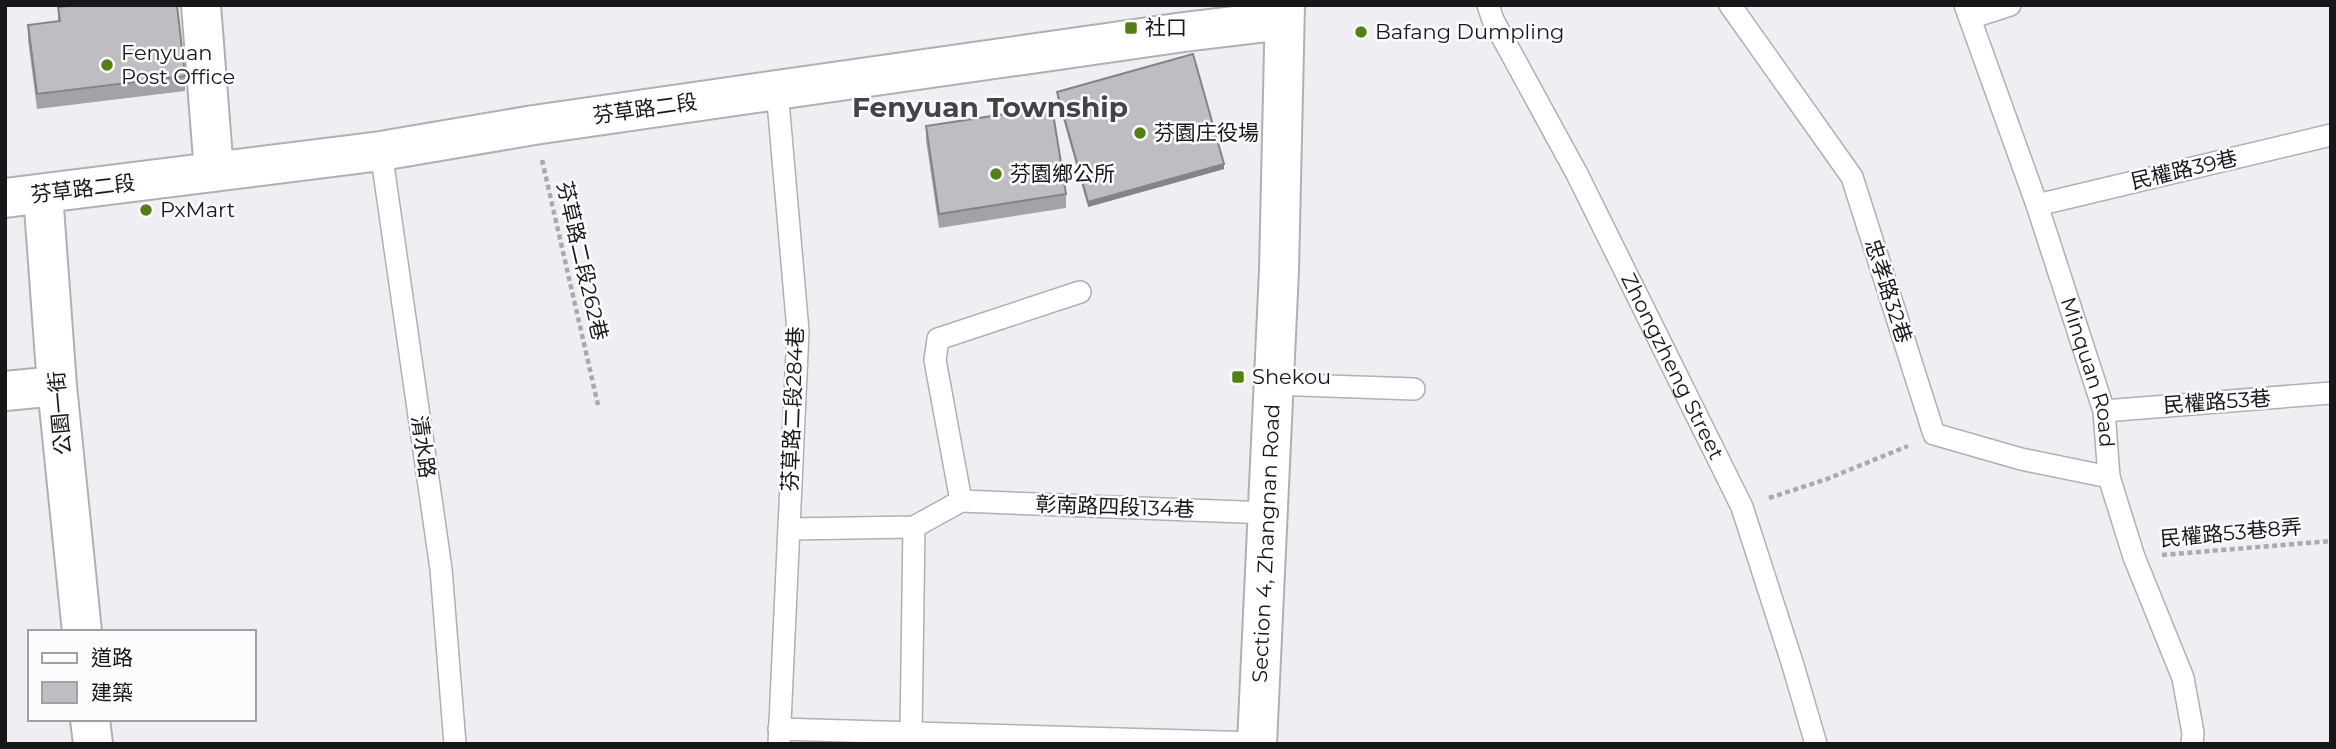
<svg xmlns="http://www.w3.org/2000/svg" width="2336" height="749" font-family="Montserrat,'Noto Sans TC',sans-serif">
<rect width="100%" height="100%" fill="#eeeef3"/>
<g fill="none" stroke-linecap="round" stroke-linejoin="round">
<defs>
<g id="service">
<path id="s1" d="M1488,5L1493,20L1577,174L1742,507L1792,662L1816,744"/>
<path d="M1730,5L1852,177L1934,434L2021,459L2109,477"/>
<path id="s2" d="M1965,5L2037,205L2104,411L2109,477L2134,557L2183,678L2193,733L2192,744"/>
<path d="M1970,18L2010,5"/>
<path d="M777,90L798,331L779,744"/>
<path d="M381,151L441,569L455,744"/>
<path d="M2037,205L2331,135"/>
<path d="M1272,384L1414,389"/>
<path d="M2104,411L2331,393"/>
<path d="M961,501L935,360L938,339L1080,292"/>
<path d="M961,501L1268,513"/>
<path d="M789,529L914,527L961,501"/>
<path d="M779,729L1257,743"/>
<path d="M911,733L914,527"/>
</g>
<path id="minor" d="M201,5L214,172
M43,194L57,386L82,632
M5,198L381,151L534,125L777,90L1184,32L1284,20
M5,391L57,386
M90,719L93,744"/>
<g id="tertiary">
<path id="s3" d="M1257,744L1279,270L1285,5"/>
</g>
</defs>
<use href="#service" stroke="#b0afb4" stroke-width="24"/>
<use href="#minor" stroke="#b0afb4" stroke-width="42"/>
<use href="#tertiary" stroke="#b0afb4" stroke-width="42"/>
<path stroke="#aaaaae" stroke-width="4.5" stroke-dasharray="5 3.5" stroke-linecap="butt" d="M542,160L598,405
M1769,498L1827,479L1908,446
M2162,555L2331,541"/>
<use href="#service" stroke="#fff" stroke-width="21"/>
<use href="#minor" stroke="#fff" stroke-width="38"/>
<use href="#tertiary" stroke="#fff" stroke-width="38"/>
</g>
<path fill="#a3a3a7" d="M58,7L185,76V91L37,109L28,40V25L58,21Z
M1057,92L1224,169L1088,207L1057,97Z
M926,126L1066,194V208L939,228L926,140Z"/>
<path fill="#848488" d="M1224,164V169L1088,207V202Z"/>
<path fill="#bdbdc2" stroke="#848488" stroke-width="2" d="M78,5H177L185,76L37,94L28,25L60,21L58,7Z
M1193,54L1224,164L1088,202L1057,92Z
M1052,107L1066,194L939,214L926,126Z"/>
<g fill="#508111" stroke="#fcfbfe" stroke-width="2.5">
<rect x="1124" y="21" width="14" height="14" rx="3.5"/>
<circle cx="1361" cy="32" r="7"/>
<circle cx="107" cy="65" r="7"/>
<circle cx="1140" cy="133" r="7"/>
<circle cx="996" cy="174" r="7"/>
<circle cx="146" cy="210" r="7"/>
<rect x="1231" y="370" width="14" height="14" rx="3.5"/>
</g>
<g text-anchor="middle" stroke-width="5" stroke-linejoin="round" paint-order="stroke">
<g font-size="21" fill="#171719" stroke="#fcfbfe" text-anchor="start">
<text x="1145" y="35">社口</text>
<text x="1375" y="39">Bafang Dumpling</text>
<text x="121" y="60">Fenyuan<tspan x="121" dy="24">Post Office</tspan></text>
<text x="1154" y="140">芬園庄役場</text>
<text x="1010" y="181">芬園鄉公所</text>
<text x="160" y="217">PxMart</text>
<text x="1252" y="384">Shekou</text>
</g>
<g font-size="21" fill="#171719" stroke="#fcfbfe">
<text transform="translate(645 109) rotate(-8)" y="7">芬草路二段</text>
<text transform="translate(2184 170) rotate(-13)" y="7">民權路39巷</text>
<text transform="translate(83 189) rotate(-7)" y="7">芬草路二段</text>
<text transform="translate(582 261) rotate(77)" y="7">芬草路二段262巷</text>
<text transform="translate(1888 291) rotate(72)" y="7">忠孝路32巷</text>
<text dy="7" stroke="none"><textPath href="#s1" startOffset="406">Zhongzheng Street</textPath></text>
<text dy="7" stroke="none"><textPath href="#s2" startOffset="388">Minquan Road</textPath></text>
<text transform="translate(2217 402) rotate(-4)" y="7">民權路53巷</text>
<text transform="translate(793 409) rotate(-88)" y="7">芬草路二段284巷</text>
<text transform="translate(60 413) rotate(-95)" y="7">公園一街</text>
<text transform="translate(423 447) rotate(82)" y="7">清水路</text>
<text transform="translate(1115 507) rotate(2)" y="7">彰南路四段134巷</text>
<text transform="translate(2231 533) rotate(-5)" y="7">民權路53巷8弄</text>
<text dy="7" stroke="none"><textPath href="#s3" startOffset="201">Section 4, Zhangnan Road</textPath></text>
</g>
<g font-size="28" font-weight="bold" fill="#444347" stroke="#fcfbfe">
<text x="990" y="117">Fenyuan Township</text>
</g>
</g>
<rect width="2336" height="749" fill="none" stroke="#171719" stroke-width="14"/>
<rect x="28" y="630" width="228" height="91" fill="#fcfbfe" stroke="#a0a0a2" stroke-width="2"/>
<rect x="42" y="653" width="35" height="10" fill="#ffffff" stroke="#a0a0a2" stroke-width="2"/>
<text x="91" y="665" font-size="21" fill="#171719">道路</text>
<rect x="42" y="682" width="35" height="21" fill="#bdbdc2" stroke="#a0a0a2" stroke-width="2"/>
<text x="91" y="700" font-size="21" fill="#171719">建築</text>
</svg>
